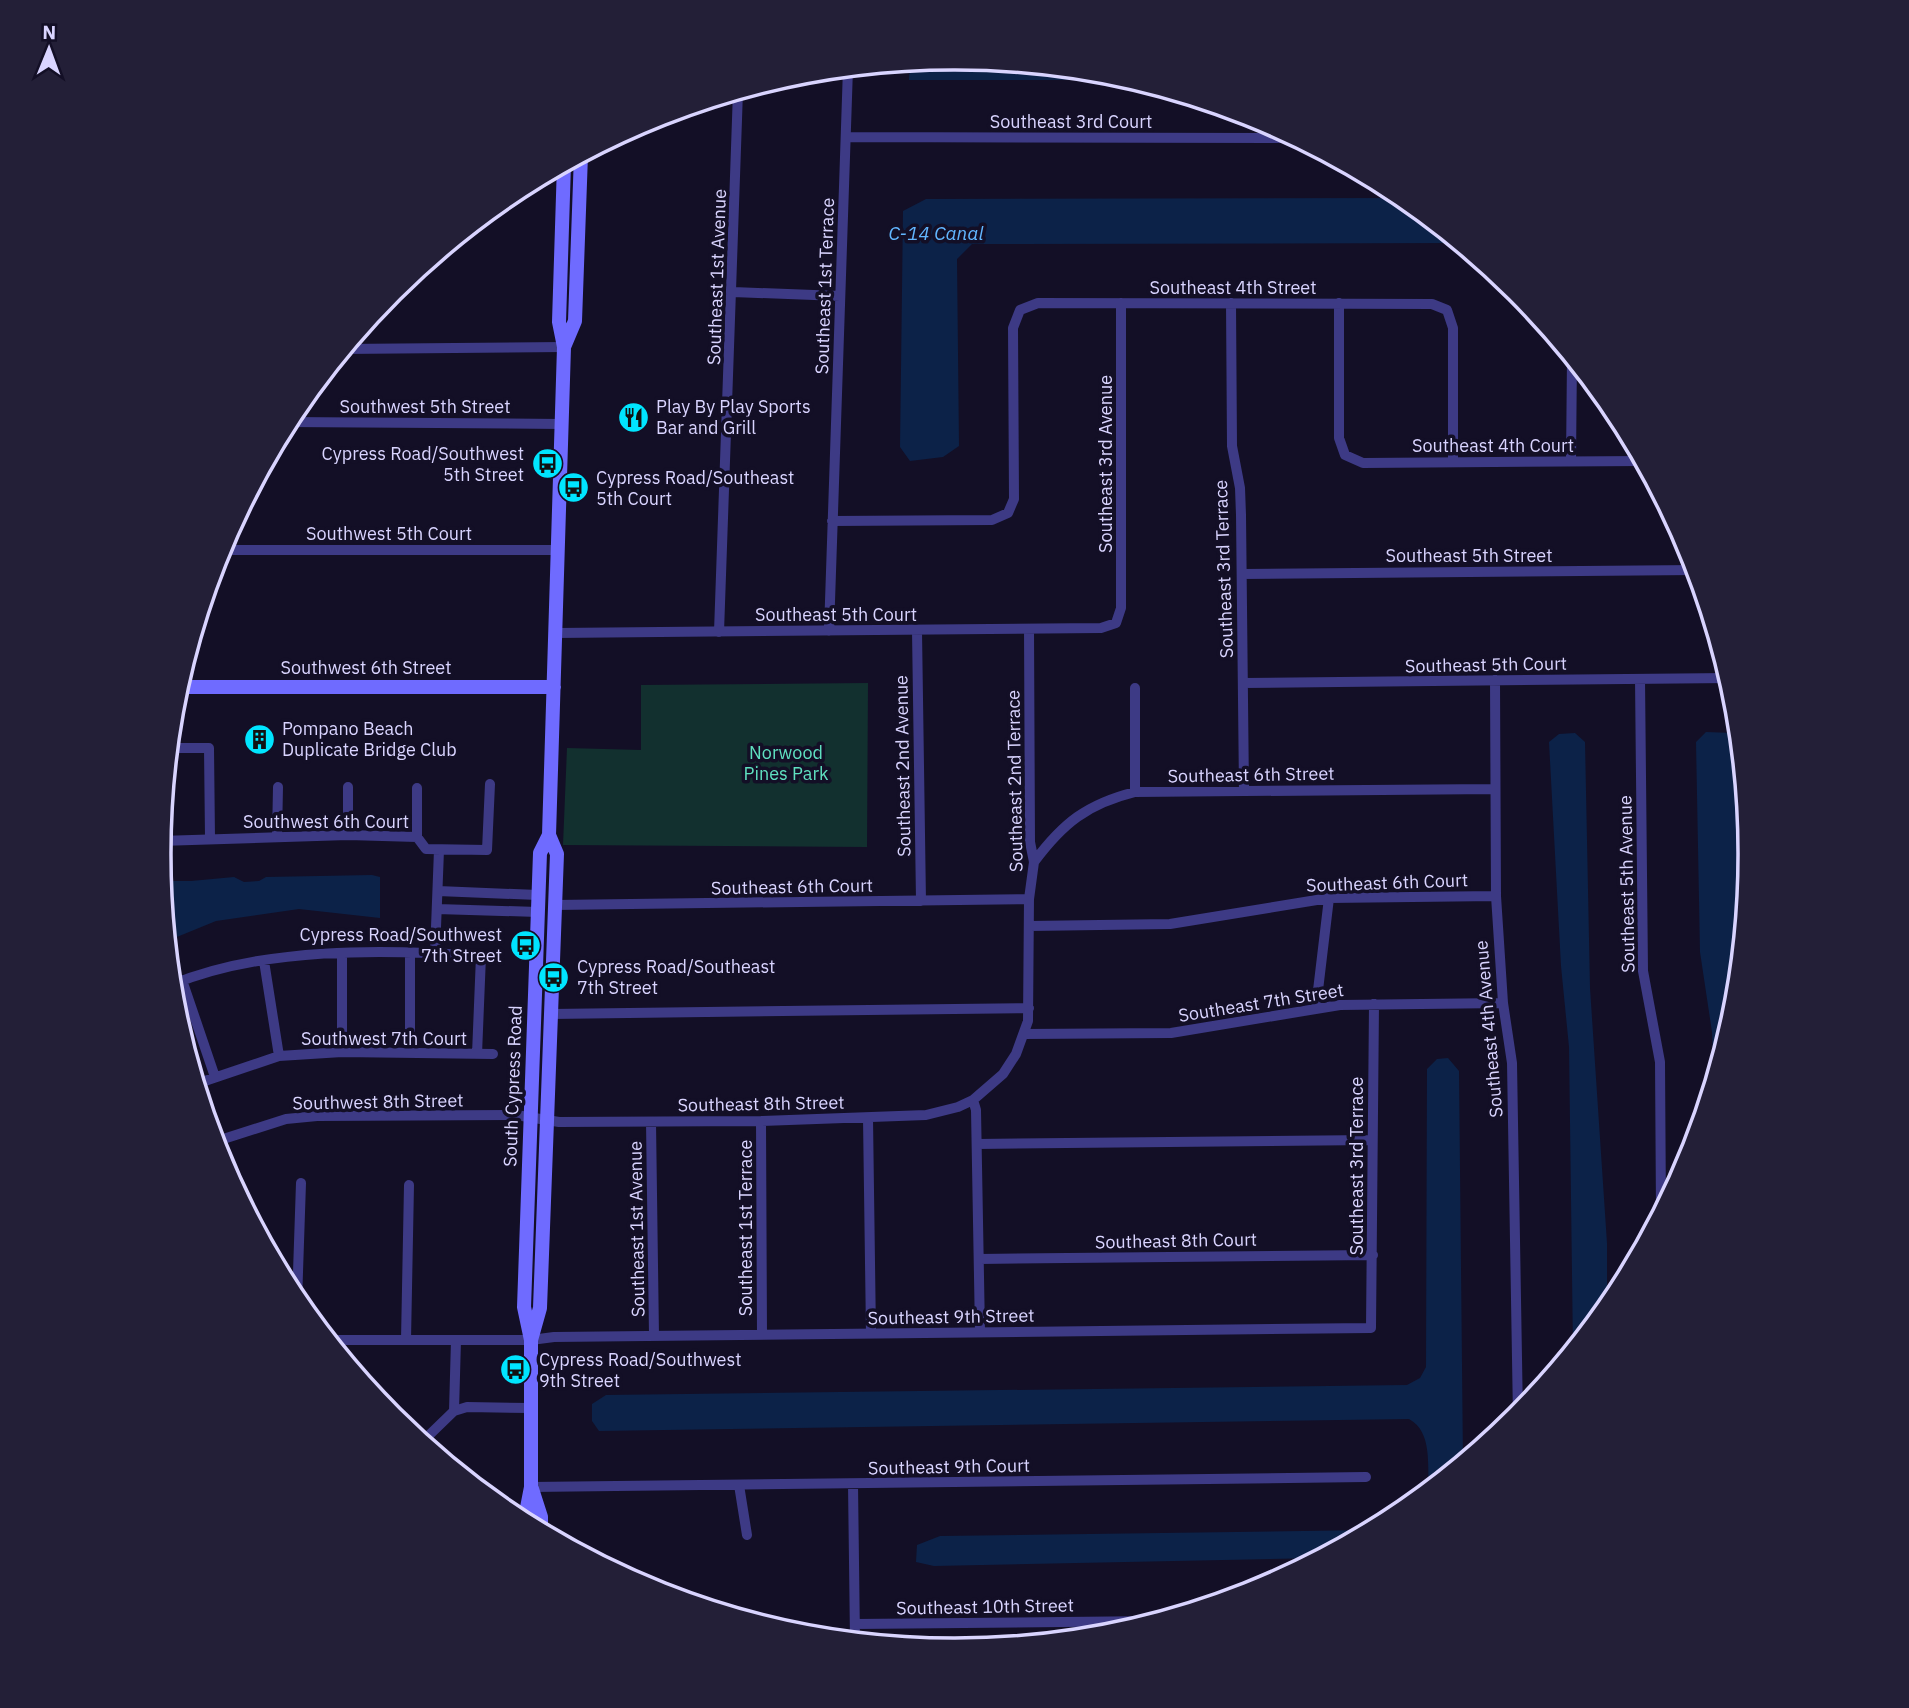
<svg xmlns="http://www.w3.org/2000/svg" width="1909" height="1708" font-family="'IBM Plex Sans',sans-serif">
<rect width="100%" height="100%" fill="#130f26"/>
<path fill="#12302f" d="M868,683L867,847L563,845L567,748L641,750V685Z"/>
<path fill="#0c2248" d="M955,58L1110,73L1133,80H909L910,62Z
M1404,198L1459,243L972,244L957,259L959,446L943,457L910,461L900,447L903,211L926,199Z
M1706,732L1733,733L1739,740L1742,768L1744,925L1735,1010L1714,1081L1712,1032L1700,952L1696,742Z
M1575,733L1585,742L1590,988L1607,1243V1308L1573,1350L1569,1047L1561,966L1549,742L1559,734Z
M372,875L380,877V918L299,909L216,921L167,941L165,927H169L174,912C164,903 162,894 161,881H191L234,877L244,882L259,881L266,877Z
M1448,1058L1459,1071L1463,1462L1429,1490C1427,1466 1433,1432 1409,1419L599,1431L592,1421V1404L606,1395L1407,1385L1420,1378L1426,1367L1427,1069L1437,1059Z
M1371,1530L1318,1558L934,1566L916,1562L917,1545L940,1536Z"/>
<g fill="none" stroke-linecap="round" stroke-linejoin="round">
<path stroke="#3d3a85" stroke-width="10" d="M846,137L1297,138
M733,292L840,296
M1231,303L1232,446L1240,488L1241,515L1244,791
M1339,303V438L1345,455L1363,463L1643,461
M343,349L564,347
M287,422L562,424
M1571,461L1572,357
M832,521L992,520L1008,513L1014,499L1013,328L1020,310L1038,303L1432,304L1447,310L1453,328V462
M219,550H558
M1242,574L1696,570
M829,631L848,68
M917,631L921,901
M719,632L738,91
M556,633L1101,628L1116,623L1121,608V303
M1640,679L1643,971L1660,1062L1661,1213
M1495,680L1496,896L1503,1003L1512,1063L1518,1417
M1243,683L1729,678
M169,748H209L210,838
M348,787V835
M1135,792V688
M163,808V841
M277,837L278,787
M417,837V788
M160,841L348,835L417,837L426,849L487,850L490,784
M1034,862C1063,823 1087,804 1135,792L1495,789
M438,891L538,895
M555,905L1029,899
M437,909L538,912
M1029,926L1170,924L1329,898L1496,896
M410,953V1052
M435,953L439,850
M342,954V1052
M264,961L279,1056
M182,980L215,1077
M171,985C262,947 384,949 481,956L477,1054
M1316,1007L1329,898
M551,1014L1029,1008
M1024,1034L1171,1033L1340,1005L1503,1003
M196,1084L279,1056L342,1052L493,1054
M973,1100L976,1110L980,1332
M868,1118L871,1334
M761,1121L762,1335
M651,1122L654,1336
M214,1142L286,1119L317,1116L516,1115L559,1122L761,1121L926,1115L958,1107L973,1100L1003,1074L1016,1054L1028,1021L1029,899L1034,862L1030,842L1029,629
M977,1144L1372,1140
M979,1259L1373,1255
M297,1302L301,1183
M329,1340H531L554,1337L1371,1328L1374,1004
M406,1340L409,1185
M454,1411L467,1407L531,1408
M422,1442L454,1411L456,1340
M853,1484L855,1640
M739,1485L747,1535
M531,1487L1366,1477
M855,1624L1157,1621"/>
<path stroke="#6f6bff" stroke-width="14" d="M564,347L575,321L581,155
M177,687H554
M531,1340L540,1308L557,854L549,835L564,347L559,322L564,164
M532,1489L541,1517V1532
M524,1523L531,1487V1340L524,1307L540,853L549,835"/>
</g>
<defs>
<symbol id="restaurant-disc" viewBox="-11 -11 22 22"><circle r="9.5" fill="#00e5ff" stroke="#130f26"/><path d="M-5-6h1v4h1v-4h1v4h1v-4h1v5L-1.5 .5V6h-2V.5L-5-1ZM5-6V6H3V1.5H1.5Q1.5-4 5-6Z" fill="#111"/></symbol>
<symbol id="bus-disc" viewBox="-11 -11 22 22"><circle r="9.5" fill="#00e5ff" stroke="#130f26"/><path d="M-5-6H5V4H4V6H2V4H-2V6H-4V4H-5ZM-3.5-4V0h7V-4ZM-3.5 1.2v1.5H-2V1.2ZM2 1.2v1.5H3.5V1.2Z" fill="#111"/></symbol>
<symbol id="building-disc" viewBox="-11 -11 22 22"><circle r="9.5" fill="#00e5ff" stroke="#130f26"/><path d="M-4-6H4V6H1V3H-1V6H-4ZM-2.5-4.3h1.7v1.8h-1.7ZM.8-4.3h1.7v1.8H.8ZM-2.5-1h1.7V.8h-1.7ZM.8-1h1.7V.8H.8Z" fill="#111"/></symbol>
</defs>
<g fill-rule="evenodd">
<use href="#restaurant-disc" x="616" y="400" width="35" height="35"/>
<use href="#bus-disc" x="530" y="446" width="35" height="35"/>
<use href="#bus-disc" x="556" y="470" width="35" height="35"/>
<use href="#building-disc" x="242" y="722" width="35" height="35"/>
<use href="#bus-disc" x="508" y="928" width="35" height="35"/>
<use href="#bus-disc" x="536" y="960" width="35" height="35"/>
<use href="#bus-disc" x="498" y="1352" width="35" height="35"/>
</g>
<g text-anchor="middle" stroke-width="7" stroke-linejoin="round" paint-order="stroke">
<g font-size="18" fill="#d9d4ff" stroke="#130f26">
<text x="1071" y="128">Southeast 3rd Court</text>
<text transform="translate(717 277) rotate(-88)" y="6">Southeast 1st Avenue</text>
<text transform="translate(825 286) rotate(-88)" y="6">Southeast 1st Terrace</text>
<text x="1233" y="294">Southeast 4th Street</text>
<text x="425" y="413">Southwest 5th Street</text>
<text x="1493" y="452">Southeast 4th Court</text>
<text transform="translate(1106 464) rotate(-90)" y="6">Southeast 3rd Avenue</text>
<text x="389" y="540">Southwest 5th Court</text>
<text x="1469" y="562">Southeast 5th Street</text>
<text transform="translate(1224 569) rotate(-92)" y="6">Southeast 3rd Terrace</text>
<text x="836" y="621">Southeast 5th Court</text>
<text transform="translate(1486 665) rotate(-1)" y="6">Southeast 5th Court</text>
<text x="366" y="674">Southwest 6th Street</text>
<text transform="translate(903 766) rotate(-91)" y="6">Southeast 2nd Avenue</text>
<text transform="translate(1251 775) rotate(-1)" y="6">Southeast 6th Street</text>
<text transform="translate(1015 781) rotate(-91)" y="6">Southeast 2nd Terrace</text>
<text x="326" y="828">Southwest 6th Court</text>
<text transform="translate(1387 883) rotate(-2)" y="6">Southeast 6th Court</text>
<text transform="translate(1627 884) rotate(-91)" y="6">Southeast 5th Avenue</text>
<text transform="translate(792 887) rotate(-1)" y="6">Southeast 6th Court</text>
<text transform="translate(1261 1003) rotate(-9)" y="6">Southeast 7th Street</text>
<text transform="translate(1489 1029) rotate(-95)" y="6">Southeast 4th Avenue</text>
<text x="384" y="1045">Southwest 7th Court</text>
<text transform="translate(513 1086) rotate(-88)" y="6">South Cypress Road</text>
<text transform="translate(378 1102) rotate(-1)" y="6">Southwest 8th Street</text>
<text transform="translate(761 1104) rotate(-1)" y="6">Southeast 8th Street</text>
<text transform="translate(1357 1166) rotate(-90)" y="6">Southeast 3rd Terrace</text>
<text transform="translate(746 1228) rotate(-90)" y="6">Southeast 1st Terrace</text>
<text transform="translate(637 1229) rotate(-91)" y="6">Southeast 1st Avenue</text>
<text transform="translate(1176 1241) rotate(-1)" y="6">Southeast 8th Court</text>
<text transform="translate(951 1317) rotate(-1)" y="6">Southeast 9th Street</text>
<text transform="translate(949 1467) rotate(-1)" y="6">Southeast 9th Court</text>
<text transform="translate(985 1607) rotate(-1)" y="6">Southeast 10th Street</text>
</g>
<g font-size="18" fill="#d9d4ff" stroke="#130f26" text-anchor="start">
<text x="656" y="413">Play By Play Sports<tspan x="656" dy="21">Bar and Grill</tspan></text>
<text x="524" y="460" text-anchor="end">Cypress Road/Southwest<tspan x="524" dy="21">5th Street</tspan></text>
<text x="596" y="484">Cypress Road/Southeast<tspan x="596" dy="21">5th Court</tspan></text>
<text x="282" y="735">Pompano Beach<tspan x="282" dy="21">Duplicate Bridge Club</tspan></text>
<text x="502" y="941" text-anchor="end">Cypress Road/Southwest<tspan x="502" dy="21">7th Street</tspan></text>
<text x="577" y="973">Cypress Road/Southeast<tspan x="577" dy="21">7th Street</tspan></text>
<text x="539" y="1366">Cypress Road/Southwest<tspan x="539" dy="21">9th Street</tspan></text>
</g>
<g font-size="18" fill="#5fe0c0" stroke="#130f26">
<text x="786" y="759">Norwood<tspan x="786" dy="21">Pines Park</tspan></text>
</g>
<g font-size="19" font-style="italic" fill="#62b6ff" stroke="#130f26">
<text x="936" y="240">C-14 Canal</text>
</g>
</g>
<path d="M0 0H1909V1708H0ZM954 70H955A783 783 0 0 1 1738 853V855A783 783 0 0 1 955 1638H954A783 783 0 0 1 171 855V853A783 783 0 0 1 954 70Z" fill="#231f37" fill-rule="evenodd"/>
<path fill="none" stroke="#d9d4ff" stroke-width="3.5" d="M954 70H955A783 783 0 0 1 1738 853V855A783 783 0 0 1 955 1638H954A783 783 0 0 1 171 855V853A783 783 0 0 1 954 70Z"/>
<g transform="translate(49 49) rotate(1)" stroke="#130f26" stroke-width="5" paint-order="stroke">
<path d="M0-5L12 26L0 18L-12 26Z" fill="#d9d4ff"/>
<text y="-10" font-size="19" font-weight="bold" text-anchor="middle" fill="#d9d4ff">N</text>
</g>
</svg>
